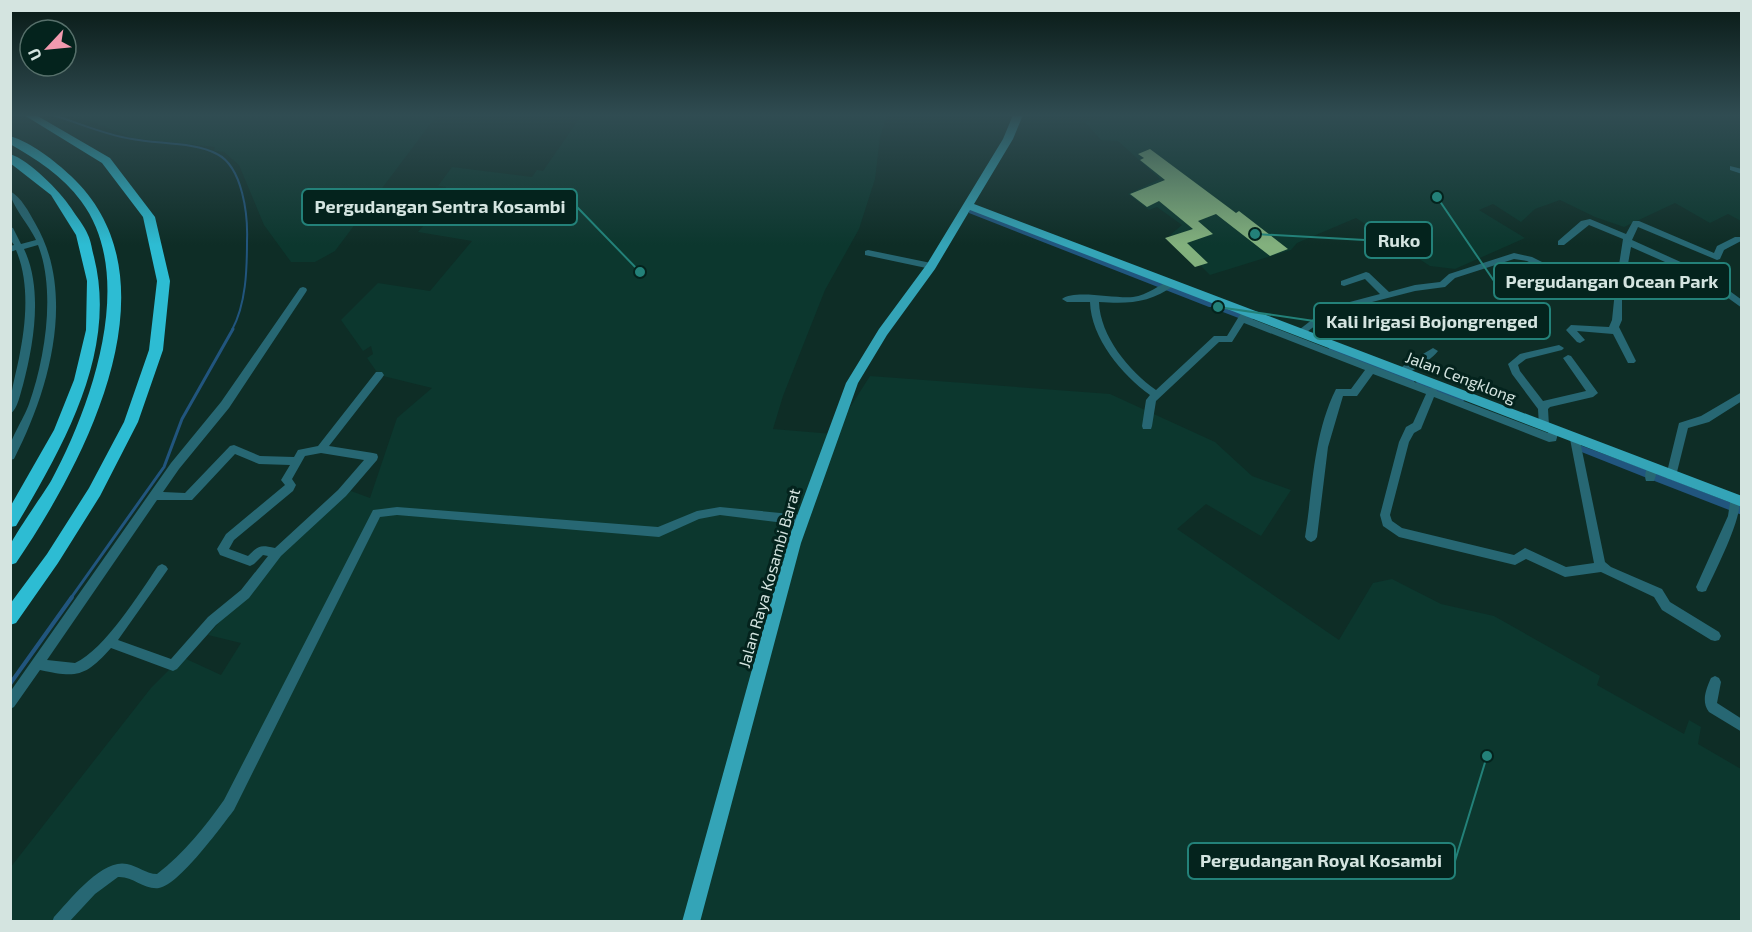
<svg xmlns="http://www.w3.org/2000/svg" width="1752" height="932" font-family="'Exo 2',sans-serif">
<rect width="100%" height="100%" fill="#0e2d26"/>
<path fill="#0c372e" d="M64,115H437L335,251L315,262H291L264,225L239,165L224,152L214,151L215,147L132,138L93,122Z
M582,115H887L880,137L875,179L859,229L825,290L783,396L773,429L833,434L870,376L1110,394L1215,442L1252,476L1291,490L1261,536L1206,504L1177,529L1339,640L1373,583L1392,579L1441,604L1494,616L1600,676L1597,685L1684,734L1689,720L1701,727L1698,744L1741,769V921L11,922L10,868L151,688L182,657L221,675L241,643L208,635L292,539L343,488L370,498L397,418L432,388L379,375L367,358L373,354L371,346L363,351L341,320L378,283L430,291L472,241L418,232L424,225L411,221L427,203H433L446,187L438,186L452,167L532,177L537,170L543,171Z
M1117,115H1741V221L1728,214L1710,223L1675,203L1624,227L1595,217L1560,200L1535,209L1521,222L1493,204L1479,210L1525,238L1455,269L1430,266L1356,218L1297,243L1291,250L1210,275L1170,235L1182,225L1157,207L1149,210L1128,194L1160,179L1118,141L1101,140L1085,122Z"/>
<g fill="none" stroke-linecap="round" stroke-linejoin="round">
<path stroke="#21557e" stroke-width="2" d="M53,115C79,123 105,135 132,139C157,144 195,142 217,154C243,167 248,216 247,241C247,270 246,304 232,330"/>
<path stroke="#21557e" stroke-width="3" d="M71,598L164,467L182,419L233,329"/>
<path stroke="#21557e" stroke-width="4" d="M10,684L72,597"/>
<path fill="#21557e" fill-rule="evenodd" d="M969,209H975L1215,303L1216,305H1221L1252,317L1253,319L1249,322L1215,309L1214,307H1209L969,213Z
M1332,347L1414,378L1415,380L1414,382H1408L1329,352L1328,350L1329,348Z
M1420,380L1463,398L1464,400L1463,402H1457L1417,385L1416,383L1417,381Z
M1577,444L1650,471L1652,474L1650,477L1647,478L1574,449L1573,447Z
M1655,473L1742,507V515L1652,480L1650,477L1652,474Z"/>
</g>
<path fill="#82b07d" d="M1150,149L1236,213L1239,211L1288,249L1270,256L1216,214L1198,221L1213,234L1187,243L1208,263L1195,267L1165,238L1193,229L1159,201L1147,207L1130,194L1165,180L1140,160L1144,158L1138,154Z"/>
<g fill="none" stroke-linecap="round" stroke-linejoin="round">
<path fill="#276773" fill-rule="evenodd" d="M1730,166L1742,169V174L1730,170Z
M10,191C21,197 29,212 35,223C77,294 49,391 14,459L10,460C10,456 10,450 10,446C12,436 25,416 29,404C45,359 56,291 38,245L24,249C43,289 34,343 23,385C20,394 18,409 10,414C10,392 15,378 19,358C26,324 30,283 16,250L10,252V246L14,245L10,239V227L13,228L21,244L36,240C30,226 10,204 10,191Z
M1590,219L1626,234L1633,221H1639L1714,253L1717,246L1735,237H1741V241L1724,250L1720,259L1717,260L1638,227L1632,240L1705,273L1742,300V308L1699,277L1631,247L1628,264L1650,275L1649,299L1622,297V320L1619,327L1636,361L1634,363H1628L1613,334L1577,331L1585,340L1580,343L1577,342L1566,330L1571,325L1609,327L1612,320L1615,291L1641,293L1642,277L1619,265L1623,239L1589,225L1564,245H1558V241L1581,221Z
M868,250L931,263L935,266L931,269L865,255V251Z
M1514,253L1532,257L1548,265L1563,291L1562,293H1556L1542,269L1527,261L1514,259L1455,278L1445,287L1415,291L1333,312L1303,335L1300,336L1295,333L1327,308L1380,294L1365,279L1344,286L1341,285V281L1366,272L1369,273L1389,292L1415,285L1440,282L1449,274Z
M1172,280L1175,281V285C1149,303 1130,304 1099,302C1100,336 1129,371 1156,390L1214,336H1227L1241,313L1244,312L1249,315L1247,317L1430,388H1435L1437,391L1548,433L1550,427H1558L1559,430L1556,441L1549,442L1434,397L1421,429L1414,433L1409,442L1390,515L1392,521L1402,528L1514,555L1525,548L1566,567L1594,563L1570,439L1571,436H1579L1605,562L1611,567L1662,589L1670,602L1719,632L1721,636L1719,640L1715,641L1711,640L1662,610L1654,597L1601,572L1565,577L1526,559L1515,565L1399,537L1383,526L1380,515L1399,442L1406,427L1413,423L1426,394L1373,374L1357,396H1343L1328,447L1317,537L1315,540L1311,542L1307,540L1305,537C1313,488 1313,435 1336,389H1351L1365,370L1244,323L1232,342H1219L1156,401L1152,426L1151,429H1143L1142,426L1146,400L1150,395C1122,375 1091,338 1090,302H1067L1062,299C1075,289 1115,299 1133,297C1148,295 1158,285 1172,280Z
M303,287L306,288L307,290L306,292L229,408L179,469L163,492L185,493L230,446L234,445L260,456L294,457L298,450L318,446L376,372H382L384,375L382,378L329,446L373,453L377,454L378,457L377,460L346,496L281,556L249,598L216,625L177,669L173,671L111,648C85,677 77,678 40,670L14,707L10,709V692L171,463L221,402L300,288ZM321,453L364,460L338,490L275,548C260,545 259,545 248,556L229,549L234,540L293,491L296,485L292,479L305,456ZM235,454L259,464L290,465L281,480L285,485L226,534L217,549L220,555L250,566L254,564L263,555L268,556L241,590L208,617L171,659L118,640L166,572L168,569L166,566L162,564L158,566C139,594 105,649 75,663L47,660L157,500H192Z
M1559,345L1564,348L1562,350L1526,359L1518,365L1520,371L1543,401L1586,391L1563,358L1568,355L1571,356L1598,393L1593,397L1550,407L1548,409L1549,426L1544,430L1539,426L1538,409L1512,374L1508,364L1520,354Z
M1433,348L1438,351C1432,359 1409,376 1400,374L1398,372L1403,366Z
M1742,392V401L1709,422L1688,428L1676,476L1675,479H1667L1666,476L1679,423L1701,416Z
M1652,464L1656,465C1658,470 1656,476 1654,481H1646C1644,476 1646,470 1648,465Z
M1735,495L1739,496C1745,514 1715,571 1706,591L1702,592L1698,591L1696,587L1728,516L1731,496Z
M397,507L658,527L697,511L720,507L801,515L805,517L806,520L805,523L801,525L720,515L699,519L659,537L397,515L380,517L234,810C221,827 179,885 159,888C144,890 133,876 118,877L95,894L69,922H52L54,917C69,901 102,858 127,864C138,866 146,874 157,874C184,853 205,827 224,800L373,510Z
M1715,676L1719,678L1721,682L1717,703L1742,719V732L1709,712C1701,702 1706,689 1711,678Z"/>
<path fill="#34a4b7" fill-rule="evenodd" d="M1013,115H1023L1013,139L974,204L1742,496V507L970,210L935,269L887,335L858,383L801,543L700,922H682L787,543L846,383L879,329L927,264L1003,139Z"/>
<path fill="#2dbcd3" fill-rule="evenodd" d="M24,115H36L110,158L155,217L170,281L163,350L138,422L100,496L58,563L16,623L10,625V604L47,554L89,488L124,422L149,350L157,281L143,217L102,163Z
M10,136C32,143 55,161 71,176C182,280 84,463 16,563L10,565C10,559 10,552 10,546C12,538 44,493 51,481C91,407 138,277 81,201C63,176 36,159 10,144Z
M10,154C29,160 60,191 71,208C76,216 84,225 88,235C91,241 92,250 94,257C118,352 63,447 16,526L10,527V507L54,430L74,380L86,330L87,281L76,235L51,195L10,163Z"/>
</g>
<linearGradient id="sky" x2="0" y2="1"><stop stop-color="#081915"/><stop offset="0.47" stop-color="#304c52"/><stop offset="1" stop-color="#304c52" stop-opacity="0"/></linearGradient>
<rect width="1752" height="245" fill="url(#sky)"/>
<g text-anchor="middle" stroke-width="6" stroke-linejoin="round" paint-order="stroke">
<g font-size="16" fill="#d4e4e0" stroke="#04231d">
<text transform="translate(1461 377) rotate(21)" y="6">Jalan Cengklong</text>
<text transform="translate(769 578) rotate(-74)" y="6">Jalan Raya Kosambi Barat</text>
</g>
</g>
<path fill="none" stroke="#238179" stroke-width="2" d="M640 272L577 207M1255 234L1365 240M1437 197L1494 281M1218 307L1314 321M1487 756L1455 861"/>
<g fill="#238179" stroke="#04231d" stroke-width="2">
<circle cx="640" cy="272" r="6"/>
<circle cx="1255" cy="234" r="6"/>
<circle cx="1437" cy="197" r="6"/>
<circle cx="1218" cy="307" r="6"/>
<circle cx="1487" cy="756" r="6"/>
</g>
<g fill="#04231d" stroke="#238179" stroke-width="2">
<rect x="302" y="189" width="275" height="36" rx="6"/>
<rect x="1365" y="222" width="67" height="36" rx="6"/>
<rect x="1494" y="263" width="236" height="36" rx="6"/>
<rect x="1314" y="303" width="236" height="36" rx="6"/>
<rect x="1188" y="843" width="267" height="36" rx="6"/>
</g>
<g font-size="18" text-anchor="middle" font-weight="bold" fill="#d4e4e0">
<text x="440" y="213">Pergudangan Sentra Kosambi</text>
<text x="1399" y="247">Ruko</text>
<text x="1612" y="288">Pergudangan Ocean Park</text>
<text x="1432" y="328">Kali Irigasi Bojongrenged</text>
<text x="1321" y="867">Pergudangan Royal Kosambi</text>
</g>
<rect width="1752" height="932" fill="none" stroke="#d4e4e0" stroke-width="24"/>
<g transform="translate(48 48) rotate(244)"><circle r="28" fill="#04231d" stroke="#57706b" stroke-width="1.5"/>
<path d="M0-4.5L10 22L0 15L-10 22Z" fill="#f29aaf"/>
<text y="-9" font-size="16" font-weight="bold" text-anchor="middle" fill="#d4e4e0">U</text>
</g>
</svg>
